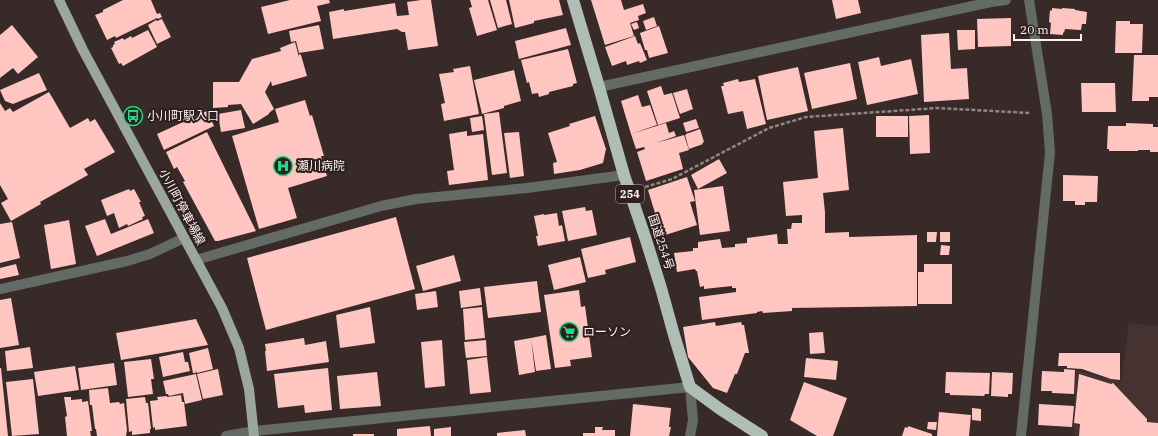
<svg xmlns="http://www.w3.org/2000/svg" width="1158" height="436" font-family="'IBM Plex Serif','Noto Sans JP',serif">
<rect width="100%" height="100%" fill="#372a29"/>
<path fill="#463230" d="M1129,323L1158,326V436H1073L1076,370L1121,382Z"/>
<path fill="#ffc5c0" d="M123,0H151L157,14L160,13L162,17L158,19L157,18L116,38L115,36L107,40L95,15L103,12V10Z
M290,0H329L330,3L317,6L321,21L268,34L261,7Z
M421,0H431L438,46L408,50L405,32H402L397,29L333,39L329,12L344,9V11L395,3L397,16L409,15L407,2Z
M470,0H488L497,30L477,36L469,8L472,7Z
M490,0H506L512,24L498,28Z
M509,0H559L563,15L534,21V23L515,28Z
M591,0H621L624,10L643,4L646,13L638,16L639,20L630,23L634,36L605,45Z
M832,0H858L861,13L836,19Z
M1052,8L1062,9V8L1075,9V10L1087,12L1086,24H1082L1081,30L1065,29L1064,33L1063,32V35L1050,34L1051,23L1049,22L1050,10L1052,11Z
M654,17L657,26L646,30L643,21Z
M1011,18V46L978,47L977,19Z
M162,19L171,37L157,44L148,25L156,20L157,21Z
M1116,21H1130V24H1143L1142,53H1115Z
M637,22L639,28L634,30L631,24Z
M12,25L38,57L18,74L13,68L0,78V35Z
M319,25L324,49L299,53L296,41L291,42L289,31Z
M659,26L668,53L649,58L647,50H645L640,33Z
M566,28L571,45L519,59L515,41Z
M148,30L157,47L123,66L121,63L119,64L111,48L113,47V45L115,44L114,42L123,38L124,40L131,36L132,38Z
M957,30H975V49L958,50Z
M949,33L951,69L967,68L969,99L924,102L921,35Z
M635,36L638,44L640,43L647,60L640,63L639,61L627,65L626,61L612,66L605,47Z
M295,42L299,57V54L301,55L307,76L272,86L271,81L265,92L274,109L269,113V114L253,124L241,104L228,105V107L213,108V82H239L252,59L281,51L280,48Z
M568,49L577,83L573,84V86L549,92V94L539,97L538,93L532,94L529,82L527,83L521,60Z
M1134,55H1158V97H1149V101H1132Z
M879,57L881,66L911,59L918,94L867,105L858,62Z
M850,63L857,99L812,109L804,73Z
M470,66L479,114L444,121L441,104L445,103L439,74L454,72L453,69Z
M798,67L808,111L767,120L758,76Z
M514,70L521,101L504,106V108L482,114L474,80Z
M39,73L47,90L13,104L5,101L0,90Z
M738,79L739,82L755,79L766,124L747,129L743,111L728,114L721,86H724L723,83Z
M1081,83H1115L1116,112H1082Z
M661,86L664,95L672,93L680,118L658,125L647,91Z
M687,89L693,109L680,114L673,93Z
M49,92L70,128L88,118L90,122L95,119L115,152L84,169L88,175L40,202L41,204L11,221L1,203L8,199L0,185V103L5,111L10,108L13,112Z
M638,95L642,107L650,105L657,125L631,134L621,101Z
M305,100L310,116L312,115L324,156H321L327,176L288,188L297,218L259,229L232,136L279,122L275,109Z
M241,110L245,128L221,132L218,114Z
M207,111L214,126L164,150L157,134Z
M499,112L507,173L492,175L484,114Z
M929,115L930,153L910,154L909,116Z
M482,116L484,130L472,132L470,118Z
M595,116L606,149L603,163L580,170L554,174L553,163L557,162L548,133L570,126L569,124Z
M876,116H908V137H876Z
M696,119L699,128L686,132L683,123Z
M666,123L669,133L674,131L676,136L656,143L684,135L689,150L679,153L683,169L646,181L637,152L645,149L644,147L636,149L631,134Z
M1126,123L1153,124V127H1158V152H1150V150H1138V151H1109V149H1107L1108,126H1126Z
M843,128L849,190L823,193L825,212V233L849,232V237L917,235V306L792,308V311L763,313L762,311L757,312V313L702,320L699,297L736,292V288H732V286L704,289V286L700,287L697,271H696L695,269L677,272L674,253L693,251V248H698V242L720,239L722,248L735,247V244L747,243V238L777,234L778,244H788L787,229H791L792,223H802V215L786,216L783,182L818,178L814,131Z
M700,129L704,142L702,143L703,144L689,149L685,135H686V134Z
M467,131V136L483,134L488,180L449,185L447,171L454,170L449,134Z
M207,132L256,231L218,241H215L183,182L185,181L177,167L174,169L166,152Z
M519,132L524,176L510,178L504,133Z
M719,159L727,173L698,189L691,175Z
M1063,175L1098,176L1097,202H1085V205H1075V201H1063Z
M687,177L695,201L690,202L697,225L662,236L648,190Z
M723,186L730,231L700,235L694,190Z
M129,189L130,191L134,189L141,202H139L145,216L142,217L143,219L128,226L127,224L119,228L114,213L107,216L101,200Z
M585,207L586,211L592,210L597,235L568,241L562,211Z
M557,213L559,226L562,225L565,241L538,246L536,236H538L534,216L544,214V215Z
M396,217L415,289L266,330L247,258Z
M105,219L111,234L148,219L154,233L97,256L85,226Z
M69,220L76,264L51,269L44,225Z
M12,222L20,258L0,263V224Z
M927,232H937L936,242H927Z
M940,232H950V242H940Z
M630,237L636,262L605,270L606,274L588,278L581,249Z
M941,245L950,246L949,255H940Z
M454,255L461,281L423,291L416,266Z
M580,257L586,282L554,290L548,265Z
M16,264L19,275L0,279V268Z
M924,264H952V304H918V272H924Z
M537,281L541,312L488,318L484,287Z
M480,288L482,305L461,308L459,291Z
M579,290L581,307L585,306L592,357L570,360L571,366L555,368L544,295Z
M436,291L438,307L417,310L415,294Z
M11,298L19,345L0,348V300Z
M370,307L375,343L340,348L336,315Z
M482,307L485,338L465,340L463,309Z
M196,319L208,345L121,360L116,333Z
M715,322L716,326L741,322L742,325H744L749,353H745L737,374H735L727,393L713,388L688,357L683,327Z
M823,332L825,353L810,354L809,333Z
M546,335L551,369L536,371L531,338Z
M304,338L305,345L326,341L329,362L267,371L265,351H266L265,344Z
M531,338L535,372L519,375L514,341Z
M442,340L445,386L425,388L421,342Z
M486,340L487,356L466,358L464,342Z
M30,347L33,368L7,371L5,351Z
M208,348L213,369L197,373L195,370L196,373H193L189,353Z
M183,352L185,362H188L190,371L163,377L159,357Z
M1059,353H1120V380L1111,379L1082,369L1067,368V366H1058Z
M487,357L491,392L470,394L467,360Z
M806,358L838,361L836,380L804,377Z
M151,359L154,379H151L153,394L128,397L124,362Z
M114,363L117,385L81,390L78,368Z
M75,366L79,390L38,396L34,372Z
M0,368H1L8,436H0Z
M328,368L332,410L305,413L304,405L278,408L274,374Z
M218,369L223,395L203,399L197,374Z
M1064,369L1075,370L1074,394L1052,393V391H1041L1042,371L1064,372Z
M377,372L381,406L340,409L337,376Z
M946,372L990,373L989,394H985L984,396L950,395V393H945Z
M992,372L1013,373L1012,394H1008V397L991,396Z
M196,374L202,400L185,404L183,393L169,396L168,394H166L163,381Z
M1079,374L1111,384L1113,383L1147,419V422L1158,423V436H1079L1080,424L1074,423Z
M33,379L39,434L12,436L6,382Z
M804,382L847,398L833,436H817L790,420Z
M108,388L110,403L119,402L120,404L124,403L127,430L126,436H97L96,429H95L92,405H90L89,390Z
M181,395L182,402H184L187,426L155,430V427L153,428L150,401L158,400L157,397L167,396V397Z
M64,397H71V400L82,399V402L88,401L92,431H90L91,436H67L65,417L67,416Z
M145,397L146,403H148L151,429H150V433L132,435V431L129,432L126,399Z
M633,404L671,408L669,427H671L669,436H630Z
M1039,404L1074,406L1072,427L1038,425Z
M972,408L981,409V421L972,420Z
M939,412L971,415L969,436H937Z
M928,422H937L936,430L927,429Z
M430,426L431,436H397V429Z
M908,426L932,434V436H902L905,427L908,428Z
M451,427V436H434V429Z
M595,427H603L602,430H615V436H583V433H595Z
M525,430L526,436H497V433Z
M353,434H374V436H353Z"/>
<g fill="none" stroke-linecap="round" stroke-linejoin="round">
<path stroke="#908584" stroke-width="2.5" stroke-dasharray="4 2" stroke-linecap="butt" d="M645,187L672,179L769,128L806,117L937,108L1030,113"/>
<path stroke="#646a66" stroke-width="10" d="M599,87L991,2L1006,0
M196,260L381,206L416,199L527,188L624,175
M0,289L127,261L150,254L184,238
M226,436L254,431L690,387L693,420L690,436
M1021,436L1050,152L1047,114L1029,0"/>
<path stroke="#9aa69e" stroke-width="10" d="M59,0L83,50L222,308L239,348L249,389L254,436"/>
<path stroke="#afbeb4" stroke-width="12" d="M573,0L599,87L624,175L646,240L661,288L674,335L690,387L720,409L762,436"/>
</g>
<defs>
<symbol id="bus-ring" viewBox="-11 -11 22 22"><circle r="9.5" fill="#2d201f" stroke="#22d887" stroke-width="1.5"/><path d="M-5-6H5V4H4V6H2V4H-2V6H-4V4H-5ZM-3.5-4V0h7V-4ZM-3.5 1.2v1.5H-2V1.2ZM2 1.2v1.5H3.5V1.2Z" fill="#22d887"/></symbol>
<symbol id="hospital-ring" viewBox="-11 -11 22 22"><circle r="9.5" fill="#2d201f" stroke="#22d887" stroke-width="1.5"/><path d="M-5-5h3v3.5h4V-5h3V5h-3V1.5h-4V5h-3Z" fill="#22d887"/></symbol>
<symbol id="supermarket-ring" viewBox="-11 -11 22 22"><circle r="9.5" fill="#2d201f" stroke="#22d887" stroke-width="1.5"/><path d="M-6-5.5h2.5l.6 2H6L4.5 2H-2.5L-4.4-4H-6ZM-1.5 3.2a1.3 1.3 0 1 0 .1 0ZM3 3.2a1.3 1.3 0 1 0 .1 0Z" fill="#22d887"/></symbol>
</defs>
<g fill-rule="evenodd">
<use href="#bus-ring" x="122" y="105" width="22" height="22"/>
<use href="#hospital-ring" x="272" y="155" width="22" height="22"/>
<use href="#supermarket-ring" x="558" y="321" width="22" height="22"/>
</g>
<g text-anchor="middle" stroke-width="4" stroke-linejoin="round" paint-order="stroke">
<rect fill="#2d201f" stroke="#beb4b3" stroke-width="1" x="616" y="185" width="28" height="18" rx="3"/>
<g font-size="11" font-weight="bold" fill="#fcf3f2">
<text x="630" y="198">254</text>
</g>
<g font-size="12" fill="#fcf3f2" stroke="#2d201f" text-anchor="start">
<text x="147" y="120">小川町駅入口</text>
<text x="297" y="170">瀬川病院</text>
<text x="583" y="336">ローソン</text>
</g>
<g font-size="12" fill="#fcf3f2" stroke="#2d201f">
<text transform="translate(182 207) rotate(62)" y="4">小川町停車場線</text>
<text transform="translate(661 242) rotate(72)" y="4">国道254号</text>
</g>
</g>
<path d="M1014 34v6h67v-6" fill="none" stroke="#fcf3f2" stroke-width="2"/>
<text x="1020" y="34" font-size="12" fill="#fcf3f2" stroke="#2d201f" stroke-width="3" paint-order="stroke">20 m</text>
</svg>
